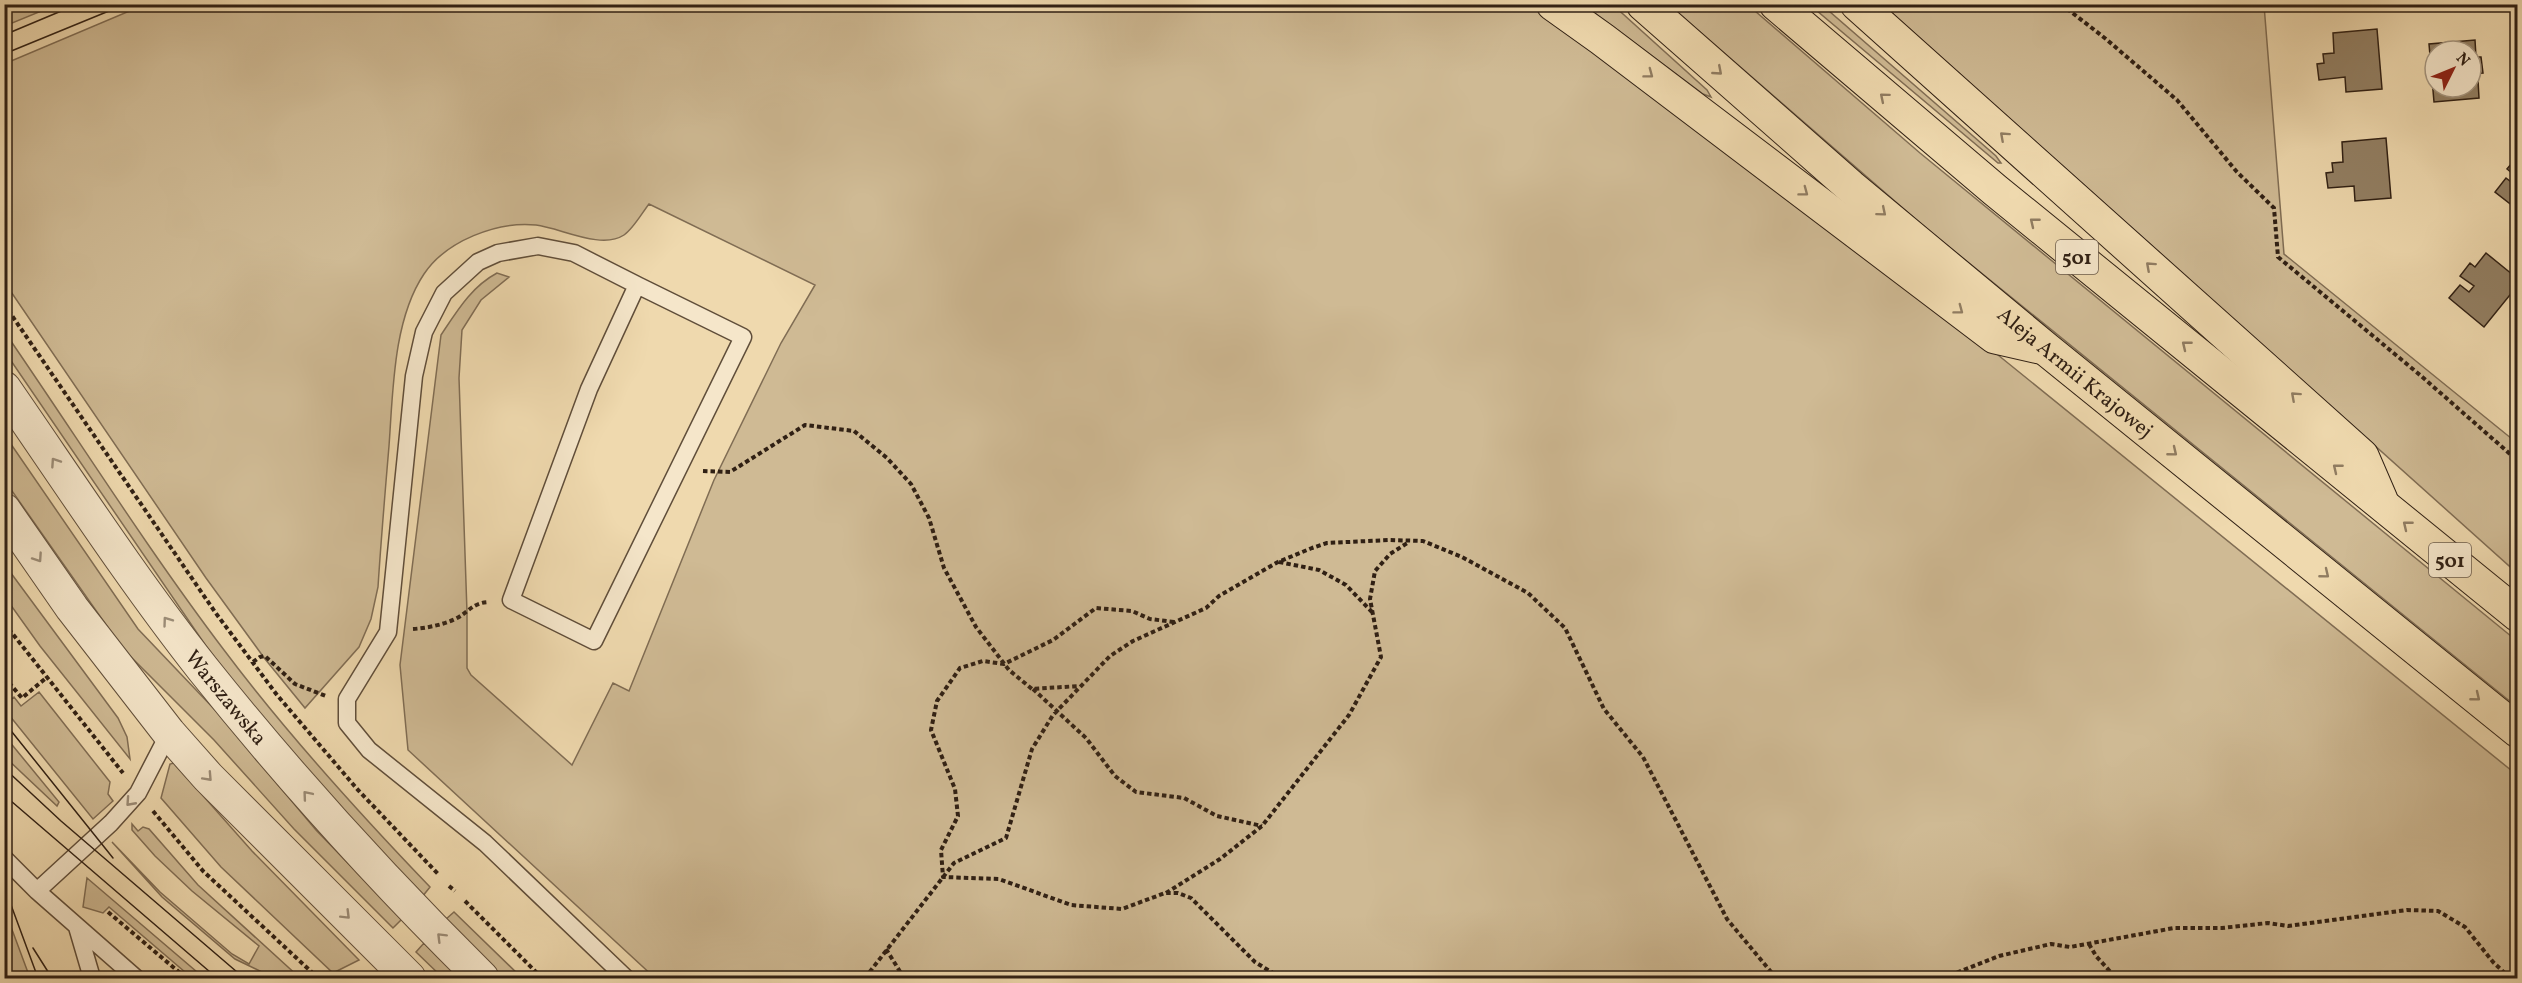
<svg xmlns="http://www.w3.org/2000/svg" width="2522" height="983" font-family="Vollkorn,serif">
<rect width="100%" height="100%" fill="#efd9ae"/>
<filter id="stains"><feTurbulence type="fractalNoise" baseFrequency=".00333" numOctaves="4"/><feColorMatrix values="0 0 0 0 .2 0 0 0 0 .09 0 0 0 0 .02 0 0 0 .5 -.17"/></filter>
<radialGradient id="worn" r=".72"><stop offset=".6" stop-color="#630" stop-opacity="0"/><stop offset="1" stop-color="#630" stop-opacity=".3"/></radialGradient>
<path fill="#cfba94" stroke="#806d54" stroke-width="1.5" d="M8,4H56V5L5,26V6Z
M146,4L1536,5L1977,338L2517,775V978H655L408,750L400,665L441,335C457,311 471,287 497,273L509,277L481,300L462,330L459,378L467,612V668L471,675L572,765L613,683L629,691L714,480L781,343L815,285L649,204C642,213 633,229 624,235C601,250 561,228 536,225C497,221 446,241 424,274C393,320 393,392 389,446C385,493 381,540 378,587L371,619L359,647L305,708L265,659L206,578L5,283L4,64Z
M1584,5H1613L1707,90L1711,97L1703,94Z
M1669,5H1748L1920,153L2517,641V707L1927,229Z
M1810,5H1822L1996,156L2001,163H1998Z
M1883,5H2264L2284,254L2517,443V573Z
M4,331C77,437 146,547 224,650C287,734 357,811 430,887L422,897L273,733L206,646L5,352Z
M4,434L138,629L217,712L316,830L402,919L393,928L294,829L214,740L123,649L5,481Z
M5,565L118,718L127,737L130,759L40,646L5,597Z
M39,692L110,782L108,794L113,801L93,819L5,710V699L8,702L14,697L21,706Z
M4,735L59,802L57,806L5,757Z
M174,763L252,851L359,960L333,973L221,867L161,798L170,764Z
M132,824L138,831L143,827L149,829L198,885L300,978L266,974L235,959L162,897L112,842L160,892L232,954L249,964L259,946L192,891L155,856L132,830Z
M87,878L204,978H192L109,907L103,913L83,907Z
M4,908L30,978H5Z
M454,912L522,978H504L445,920Z
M424,943L461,978H443L416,952Z"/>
<path fill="#938064" stroke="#302014" stroke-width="1.5" d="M2377,29L2382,89L2346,92L2345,77L2319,80L2317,64L2324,63L2323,54L2334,53L2333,33Z
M2475,40L2476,57H2481L2483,73L2471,74V51H2435V87H2471V81L2478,80L2479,98L2434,102L2429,44Z
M2386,138L2391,198L2355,201L2354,186L2328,188L2326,173L2333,172L2332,163L2343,162L2342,142Z
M2517,157L2518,158V178L2507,169Z
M2506,178L2515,185L2518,182V210L2495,192Z
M2486,253L2518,279V285L2484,327L2449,298L2460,285L2469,292L2474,286L2460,276L2470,263L2475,267Z"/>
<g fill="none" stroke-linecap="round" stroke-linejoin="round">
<defs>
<path id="service" d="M4,858L37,891L136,978
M37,891L111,823L138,793L169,733
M77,927L92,978
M626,978L485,843L369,750L347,723V699L388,632L414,376L424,332L444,293L478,262L498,253L538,246L574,253L637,285L589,389L511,600L594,641L743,337L637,285"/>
<g id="tertiary">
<path id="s1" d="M4,388C69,482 132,579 203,669C290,778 383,880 482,978"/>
<path d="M4,510L72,608L169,733L208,777L409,978"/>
</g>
<g id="primary">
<path d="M1553,4L1602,39L1995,337L2039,347"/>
<path id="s2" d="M1643,4L1851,187L2046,349L2518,731"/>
<path d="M1776,4L1995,190L2518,615"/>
<path d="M1857,4L2362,456L2381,500"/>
</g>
</defs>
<use href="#service" stroke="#604e3a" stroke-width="19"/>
<use href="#tertiary" stroke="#604e3a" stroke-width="35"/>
<use href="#primary" stroke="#302014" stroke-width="35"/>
<path stroke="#302014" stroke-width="4" stroke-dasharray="4.5 3" stroke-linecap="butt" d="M2061,4L2106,39L2177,100L2237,172L2274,208L2278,257L2420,375L2518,461
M4,304L215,612L277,695L358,790L439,875
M703,471L730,472L805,425L854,431L887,458L911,484L929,518L944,568L976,627L1009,670L1032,689L1079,686
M1279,562L1319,570L1346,585L1372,612
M1174,622L1150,619L1132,611L1096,608L1053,640L1004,664L983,661L960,668L937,701L931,730L955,789L958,816L941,850L943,877L999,879L1071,905L1122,909L1165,893H1178L1191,898L1255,962L1281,978
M4,623L123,773
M413,629C427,628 442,625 455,619C468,613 472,603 488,602
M253,662L260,657L265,656L295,684L326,696
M4,677L22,698L46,678
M1033,689L1086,738L1115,776L1136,792L1184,798L1217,816L1262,826
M153,811L203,871L318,978
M449,886L455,891
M1166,893L1220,859L1262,826L1349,715L1381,657L1370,599L1375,571L1390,554L1409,542
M465,901L542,978
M108,912L186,978
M2089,944L2096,956L2116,978
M886,949L904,978
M865,978L954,863L1006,838L1032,749L1053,715L1110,656L1133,641L1206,608L1219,596L1278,562L1312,548L1327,543L1389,540L1423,541L1462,557L1528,593L1565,628L1604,709L1643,757L1727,919L1776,978
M1943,978L1999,956L2051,944L2070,947L2174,928H2222L2268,923L2288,926L2407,910L2438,911L2465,927L2493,962L2510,978"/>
<use href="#service" stroke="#f5e6ca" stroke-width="16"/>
<use href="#tertiary" stroke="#f5e6ca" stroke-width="33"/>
<use href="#primary" stroke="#efd9ae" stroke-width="33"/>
<path stroke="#302014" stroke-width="1.5" d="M4,35L78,4
M4,54L126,4
M4,722L113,858
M4,768L61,821L244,978
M4,795L217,978
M4,886L38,978
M33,948L52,978"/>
</g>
<defs><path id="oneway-chevron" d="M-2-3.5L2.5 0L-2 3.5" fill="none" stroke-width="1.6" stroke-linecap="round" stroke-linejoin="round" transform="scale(1.5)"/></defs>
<g stroke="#907c61">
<use href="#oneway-chevron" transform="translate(1718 71) rotate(41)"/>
<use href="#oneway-chevron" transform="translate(1649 74) rotate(37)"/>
<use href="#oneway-chevron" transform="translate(1884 97) rotate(-140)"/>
<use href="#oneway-chevron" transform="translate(2004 136) rotate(-138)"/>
<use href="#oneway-chevron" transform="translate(1804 192) rotate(37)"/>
<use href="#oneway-chevron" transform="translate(1882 212) rotate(40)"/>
<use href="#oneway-chevron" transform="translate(2034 222) rotate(-141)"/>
<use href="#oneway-chevron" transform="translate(2150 266) rotate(-138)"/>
<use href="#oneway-chevron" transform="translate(1959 310) rotate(37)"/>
<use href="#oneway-chevron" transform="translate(2186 345) rotate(-141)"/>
<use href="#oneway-chevron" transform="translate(2295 396) rotate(-138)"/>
<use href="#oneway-chevron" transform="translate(2173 452) rotate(39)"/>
<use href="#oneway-chevron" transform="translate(2337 468) rotate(-141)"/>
<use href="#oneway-chevron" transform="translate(2407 525) rotate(-141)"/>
<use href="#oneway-chevron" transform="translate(2325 574) rotate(39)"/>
<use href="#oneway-chevron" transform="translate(2476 697) rotate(39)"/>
</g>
<g stroke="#9c8d78">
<use href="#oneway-chevron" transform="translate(55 462) rotate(-124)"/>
<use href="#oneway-chevron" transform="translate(38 558) rotate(56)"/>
<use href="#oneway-chevron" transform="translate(167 621) rotate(-126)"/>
<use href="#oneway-chevron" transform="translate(208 777) rotate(47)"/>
<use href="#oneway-chevron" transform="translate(307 795) rotate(-130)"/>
<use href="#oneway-chevron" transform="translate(130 802) rotate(132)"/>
<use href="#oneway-chevron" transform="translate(346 915) rotate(45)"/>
<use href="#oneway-chevron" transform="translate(441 937) rotate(-135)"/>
</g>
<g text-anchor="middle" stroke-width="4.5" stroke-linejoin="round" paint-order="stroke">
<g fill="#f5e6ca" stroke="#6b5b4b" stroke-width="1.5">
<rect x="2056" y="240" width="42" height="34" rx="4.5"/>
<rect x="2429" y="543" width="42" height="34" rx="4.5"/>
</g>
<g font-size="20" font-weight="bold" fill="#302014">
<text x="2077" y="264">501</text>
<text x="2450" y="567">501</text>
</g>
<g font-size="21" fill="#302014" stroke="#f5e6ca">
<text dy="7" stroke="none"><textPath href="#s2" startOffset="568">Aleja Armii Krajowej</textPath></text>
<text dy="7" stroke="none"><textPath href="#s1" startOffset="381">Warszawska</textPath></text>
</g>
</g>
<rect width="2522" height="983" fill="none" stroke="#efd9ae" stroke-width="24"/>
<rect x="6" y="6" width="2510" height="971" fill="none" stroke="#302014" stroke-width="3"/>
<rect x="12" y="12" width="2498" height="959" fill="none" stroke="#302014" stroke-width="1.5"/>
<g transform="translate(2453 69) rotate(47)"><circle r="28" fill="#f5e6ca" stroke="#a69781" stroke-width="1.5"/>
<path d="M0-4.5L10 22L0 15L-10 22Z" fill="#8f2418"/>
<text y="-9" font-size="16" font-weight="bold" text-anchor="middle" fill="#302014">N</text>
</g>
<rect width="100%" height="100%" filter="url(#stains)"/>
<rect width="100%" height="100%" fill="url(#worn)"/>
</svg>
